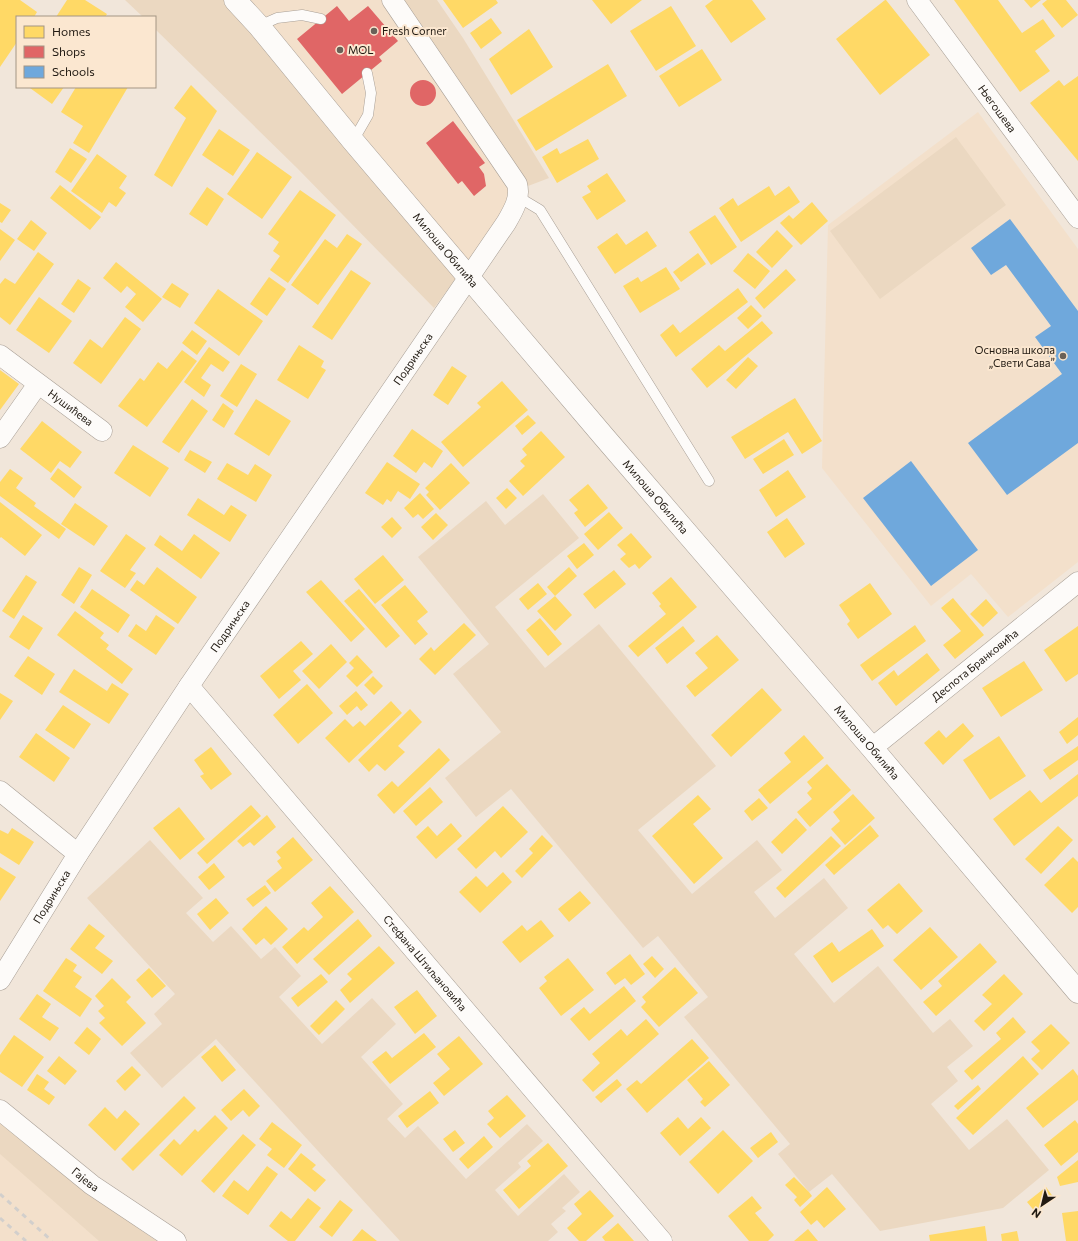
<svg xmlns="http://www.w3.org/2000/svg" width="1078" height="1241" font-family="Commissioner,sans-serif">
<rect width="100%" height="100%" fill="#f1e6da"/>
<path fill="#f3e0cb" d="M238,0H383L515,191L466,265Z
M978,112L1078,249V562L1008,617L971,574L931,606L822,468L828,225Z
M0,1153L100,1241H0Z"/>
<path fill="#ebd8c1" d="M125,0H238L466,265L434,308L297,168L155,29V17H143Z
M383,0H437L463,38L549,178L515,191Z
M956,137L1006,205L880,299L830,231Z
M543,494L579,538L495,607L545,668L599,624L716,766L638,830L692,894L757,840L782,870L754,892L775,918L824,878L848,908L794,954L834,1003L878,966L933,1033L950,1019L973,1046L947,1067L958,1081L931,1104L969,1150L1007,1119L1049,1170L1003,1208L880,1231L832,1174L809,1192L778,1154L790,1144L684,1017L708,997L658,936L643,948L511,789L476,817L445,778L501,732L453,674L489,644L418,557L486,501L505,525Z
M150,840L203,898L186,913L213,942L231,926L261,959L275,947L301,976L279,997L322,1044L372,998L396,1024L361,1057L403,1104L387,1119L405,1138L418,1126L466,1179L527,1124L543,1141L518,1163L521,1167L495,1190L518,1216L564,1174L580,1192L562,1208L566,1211L551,1224L558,1232L548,1241H400L216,1039L162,1088L130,1053L162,1024L154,1014L175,994L87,898Z
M0,1121L138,1228L157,1241H99L0,1154Z"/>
<path fill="#ffd966" d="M0,0H20L37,12L34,17H17V42L0,67Z
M67,0H85L107,14L105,17H56Z
M443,0H496L498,3L463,28Z
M592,0H642L611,24Z
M713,0H752L766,19L731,43L705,6Z
M885,0H886L930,55L880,95L836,39Z
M954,0H998L1022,33L1043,19L1055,36L1035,51L1050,71L1020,92Z
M1024,0H1041L1031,8Z
M1047,0H1066L1078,15L1062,28L1042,4Z
M671,6L696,46L656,71L630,31Z
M491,18L502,33L481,49L470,33Z
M529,29L553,67L511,95L489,59Z
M702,49L722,80L679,107L659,76Z
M608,64L627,96L536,151L517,120Z
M1078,76V161L1030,103L1059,80L1064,86Z
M191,85L217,111L172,187L154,175L186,118L174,108Z
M31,87H64L52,104L30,88Z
M76,87H128L89,153L73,143L83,126L61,112Z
M219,129L250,150L233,176L202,155Z
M588,139L599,159L557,183L542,157L557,148L560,154Z
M70,148L87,159L71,183L55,172Z
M257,152L292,177L262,219L227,194Z
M97,154L127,176L119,188L126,193L116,207L109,202L102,213L71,191Z
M607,173L626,201L597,220L582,197L591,192L587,186Z
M60,185L101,217L90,230L50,198Z
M769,186L775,196L789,186L800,202L741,242L719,208L733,198L738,206Z
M207,187L224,199L207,226L189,214Z
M300,190L336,215L288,283L270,270L280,256L273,251L279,242L268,234Z
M812,202L828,221L801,245L780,223L789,215L793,219Z
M0,203L11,210L2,223L0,222Z
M715,215L737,247L711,265L689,232Z
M31,220L47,233L34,251L17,239Z
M0,229L15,240L0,261Z
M777,230L793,246L772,268L756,252Z
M647,231L657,246L615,274L597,247L617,233L626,245Z
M347,234L362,244L318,305L291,285L325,239L337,248Z
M38,252L54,264L10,325L0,317V284L5,278L15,284Z
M698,253L706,264L681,282L673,272Z
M748,253L770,271L755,289L733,271Z
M116,262L162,299L143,322L125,307L136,294L127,286L121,293L103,278Z
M666,267L680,289L640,313L623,286L638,277L641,282Z
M786,269L796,280L764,309L755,298Z
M351,270L371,283L332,340L312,327Z
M269,277L286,289L267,316L250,304Z
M78,279L91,288L74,313L61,304Z
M172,283L189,294L180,308L162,297Z
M738,288L748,302L676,357L660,335L673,324L680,333Z
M218,289L263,321L239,356L194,323Z
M39,297L72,321L49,353L16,330Z
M751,305L762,316L748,329L737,318Z
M125,317L141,329L101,384L73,363L90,339L102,348Z
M762,321L773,333L707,388L691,369L719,345L725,351Z
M192,330L207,341L197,355L182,343Z
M299,345L324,361L321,367L326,370L308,399L277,380Z
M209,347L230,362L223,372L211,364L201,378L211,385L204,397L184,382Z
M182,350L197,361L147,427L118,406L140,378L144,381L158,362L167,369Z
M748,357L758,366L736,389L726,380Z
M241,364L257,374L237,407L220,396Z
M452,366L467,376L448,405L433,395Z
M0,370L19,384L0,410Z
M502,381L528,410L463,467L441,442L481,407L477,403Z
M795,398L822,441L802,454L788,432L745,459L731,437Z
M192,399L208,411L179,453L162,442Z
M256,399L291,421L269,456L234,434Z
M223,403L234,411L224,428L212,420Z
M528,415L536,423L522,435L515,426Z
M42,421L82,452L70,468L60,461L51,473L20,449Z
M412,429L443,451L432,468L424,462L416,473L393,456Z
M541,431L565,457L523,496L509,481L525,466L520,461L527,455L522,449Z
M784,439L794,455L763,474L753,459Z
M133,445L169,468L150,497L114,473Z
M190,450L212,462L205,473L184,460Z
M387,462L420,484L410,499L398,491L391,502L387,499L383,505L365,493Z
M227,463L248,475L255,464L272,475L256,502L217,479Z
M451,463L470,483L440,510L426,495L429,492L425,488Z
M58,468L82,487L74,498L50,479Z
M10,469L23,478L16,488L36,503L34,506L66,529L59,539L0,496V482Z
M788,470L806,497L776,517L759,490Z
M588,484L608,508L585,527L574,513L578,510L569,500Z
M507,488L517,498L506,509L496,498Z
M420,493L434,509L423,519L418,514L413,518L404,508Z
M198,498L224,515L231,505L247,515L230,542L187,515Z
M0,502L42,535L25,556L1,537L0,538Z
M75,503L108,526L94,546L61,524Z
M609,512L623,528L598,550L584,534Z
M436,513L448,525L433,540L421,527Z
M392,517L402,528L392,538L381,527Z
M787,518L805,544L785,558L767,532Z
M631,533L652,557L639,569L635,564L629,568L620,559L626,554L617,545Z
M126,534L146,548L130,570L136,573L125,588L100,571Z
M194,534L220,553L201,579L154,545L160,535L182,551Z
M584,543L594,555L577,569L567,556Z
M383,555L404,580L375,604L354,579Z
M79,567L92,575L74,604L61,595Z
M157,567L197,597L178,624L130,590L137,580L144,585Z
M569,567L577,576L555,596L572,615L555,631L537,611L555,596L547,587Z
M614,570L626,584L595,609L583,594Z
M26,575L37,582L14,619L2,611Z
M671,577L697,607L638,657L628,646L666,614L659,606L661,604L652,593Z
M321,580L365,629L351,642L306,592Z
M538,583L547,594L528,610L519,599Z
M870,583L892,614L858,639L847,624L850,621L839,605Z
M405,585L428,612L417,621L428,634L415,645L381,605Z
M92,589L130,615L118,633L80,607Z
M359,589L400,636L386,648L344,601Z
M953,598L984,635L955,659L943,645L961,631L941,608Z
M986,599L998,613L983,627L970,614Z
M75,611L104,633L100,638L109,645L106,649L133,669L122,684L57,635Z
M23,615L43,628L29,650L9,637Z
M156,615L175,628L156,655L128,636L136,624L146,631Z
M540,618L562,644L548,656L526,630Z
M464,623L476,635L435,675L419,659L431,647L434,651Z
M915,625L926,641L872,681L860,665Z
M683,626L695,641L667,664L655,648Z
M1078,626V674L1066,682L1044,650Z
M717,635L739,660L695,697L686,686L708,668L695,653Z
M301,641L313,654L293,671L301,680L279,699L260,676Z
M331,644L347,662L319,689L302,671Z
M927,653L940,670L896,706L878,683L894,670L898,676Z
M357,655L373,672L357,687L346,676L354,668L349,663Z
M28,656L55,674L42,695L14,676Z
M1024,661L1043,690L1001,717L982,688Z
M74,669L107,691L112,683L129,694L109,724L59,692Z
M373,676L383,686L374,695L364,685Z
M307,684L333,713L298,744L273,715Z
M762,688L782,710L731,757L711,735Z
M356,691L368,705L361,711L357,706L347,715L339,706Z
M0,693L13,701L0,720Z
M391,701L402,713L349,763L325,738L345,719L353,727L360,721L365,726Z
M63,705L91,724L74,749L45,730Z
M410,709L422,722L398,746L405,752L385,771L377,764L369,772L358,760Z
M1078,717V735L1067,744L1059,732Z
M963,723L974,736L943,765L924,743L939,730L946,738Z
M36,733L70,758L54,782L19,757Z
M804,735L824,758L770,804L758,790L791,762L784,753Z
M999,736L1026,776L990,800L963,760Z
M1078,746V760L1050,780L1043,770Z
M211,747L232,774L211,790L200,776L204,774L194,760Z
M439,748L450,760L394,814L377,795L392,781L398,787Z
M827,764L851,790L810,827L797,812L812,799L807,793L812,788L807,782Z
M1078,774V796L1014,846L993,819L1030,790L1041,803Z
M430,787L443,802L416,826L403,811Z
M853,794L875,818L845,845L831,829L840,821L833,812Z
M698,795L711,809L693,824L723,858L694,884L652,836Z
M759,798L768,808L752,821L744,811Z
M251,805L261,816L207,864L197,853Z
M503,806L528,832L501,858L495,851L476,869L457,849Z
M179,807L205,839L180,860L153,828Z
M267,815L276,827L254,846L250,842L243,847L237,841Z
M796,818L807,830L782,854L771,842Z
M451,823L462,836L436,859L416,837L428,826L437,836Z
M870,825L879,836L834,875L825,865Z
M1058,826L1073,840L1041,874L1025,859Z
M12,828L34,842L19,865L0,853V830L8,834Z
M542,835L553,846L522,878L515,871L533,853L529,849Z
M831,836L841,846L785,898L776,888Z
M293,837L313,860L275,892L266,881L282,868L277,861L281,858L276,852Z
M1073,857L1078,862V907L1072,913L1044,885Z
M214,863L225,877L209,890L198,877Z
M0,867L16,877L0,901Z
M503,872L512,882L480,913L459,892L476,876L487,887Z
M899,883L923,911L897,934L888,925L883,929L867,910Z
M265,885L271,893L253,907L246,899Z
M330,886L354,912L297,964L282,947L304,927L308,931L323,917L311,903Z
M580,891L591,903L569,922L558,909Z
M216,898L229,913L210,930L197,914Z
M266,906L288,929L271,945L264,938L256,945L242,929Z
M358,919L372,936L329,975L313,959Z
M541,920L554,936L520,963L502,942L522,925L527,931Z
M89,924L105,936L95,948L113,961L102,974L70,949Z
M930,927L958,957L921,990L893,960Z
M872,929L884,946L832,983L813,956L832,942L839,952Z
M980,943L997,962L936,1016L923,1002L942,986L938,981Z
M379,946L395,963L350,1003L340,990L352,979L347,974Z
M630,954L645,974L631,985L625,978L615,985L606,973Z
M652,956L664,969L655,978L643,964Z
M66,958L77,965L73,971L82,977L75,987L92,999L80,1017L43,991Z
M568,958L594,990L561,1016L539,988L547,981L544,977Z
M675,967L698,993L659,1027L641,1007L646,1002L642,997Z
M149,968L166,986L152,998L136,980Z
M321,974L328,982L298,1007L291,998Z
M1004,974L1023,994L984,1031L974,1021L992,1004L982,995Z
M112,978L131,997L126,1002L146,1023L122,1046L99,1023L105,1018L98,1011L104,1006L95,996Z
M624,986L636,1001L589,1041L570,1019L584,1007L590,1014Z
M417,990L437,1016L415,1034L394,1007Z
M37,994L51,1004L42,1017L59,1028L50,1041L19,1019Z
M336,1000L345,1009L319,1035L310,1026Z
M1013,1017L1026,1032L972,1080L964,1071L1001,1039L996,1033Z
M646,1019L659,1034L593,1092L582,1080L600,1063L592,1054L621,1029L627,1036Z
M1051,1024L1070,1043L1042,1070L1031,1059L1040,1051L1031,1042Z
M87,1027L101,1039L89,1055L74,1043Z
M424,1033L436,1047L390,1084L372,1062L386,1051L392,1058Z
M14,1035L44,1057L22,1087L0,1072V1055Z
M459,1036L483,1064L444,1096L433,1083L450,1069L437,1054Z
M692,1039L709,1058L647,1113L626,1089L637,1080L641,1084Z
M215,1045L236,1070L222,1082L201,1057Z
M59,1056L77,1071L65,1085L47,1071Z
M1023,1056L1039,1074L973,1135L956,1118Z
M709,1061L730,1085L705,1107L700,1102L703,1099L687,1080Z
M132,1066L141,1075L125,1091L116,1081Z
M1073,1069L1078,1076V1100L1043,1128L1026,1108Z
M37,1074L49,1082L44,1089L55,1097L49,1105L27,1090Z
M617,1079L622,1085L601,1103L595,1097Z
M978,1085L981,1089L958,1110L954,1106Z
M244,1089L260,1106L249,1117L243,1110L231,1121L221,1110Z
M430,1091L439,1103L407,1128L398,1116Z
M507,1095L526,1116L500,1138L487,1124L494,1118L488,1111Z
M184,1096L196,1108L133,1171L121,1159Z
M105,1107L117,1119L125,1110L140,1124L115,1151L88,1125Z
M215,1115L228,1128L182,1176L159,1155L174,1139L180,1145L195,1129L198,1132Z
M678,1117L688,1129L701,1117L711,1128L680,1156L660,1133Z
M1075,1120L1078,1124V1152L1061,1166L1044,1145Z
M272,1122L302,1145L284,1168L267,1155L272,1149L259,1139Z
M455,1130L465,1143L453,1152L443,1139Z
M723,1130L753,1161L718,1194L689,1162Z
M771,1132L778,1142L758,1158L750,1148Z
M243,1134L256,1145L214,1193L201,1181Z
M484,1136L493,1147L468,1169L459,1159Z
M548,1143L568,1166L519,1209L503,1190L531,1166L527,1161Z
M301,1153L316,1165L312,1169L326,1180L315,1192L288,1169Z
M1078,1160V1182L1060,1186L1057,1177Z
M267,1166L278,1174L248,1215L222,1196L234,1180L248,1191Z
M794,1177L809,1192L812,1196L800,1207L794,1200L797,1197L785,1185Z
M827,1187L846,1209L824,1228L817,1220L811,1225L800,1212Z
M1046,1187L1054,1198L1036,1213L1027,1202Z
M590,1190L614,1216L586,1241H579L567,1228L582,1214L574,1204Z
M752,1196L762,1208L755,1213L774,1235L768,1241H749L728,1216Z
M308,1198L321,1208L295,1241H288L269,1226L281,1211L291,1219Z
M340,1200L353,1210L332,1237L319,1227Z
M1078,1211V1241H1066L1062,1213Z
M618,1223L634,1241H605L602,1237Z
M985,1226L987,1241H930L929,1235Z
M362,1229L377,1241H352Z
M808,1229L818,1241H794Z
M1017,1231L1019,1241H1002L1001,1234Z"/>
<path fill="#e06666" d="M337,6L349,21L368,6L398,41L379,57L382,61L342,94L297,39Z
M410 93a13 13 0 1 1 26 0a13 13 0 1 1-26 0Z
M453,121L485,163L479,167L484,174L486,186L474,196L462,181L458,184L426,143Z"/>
<path fill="#6fa8dc" d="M1010,219L1078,311V443L1007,495L968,443L1062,374L1035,337L1051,326L1006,265L991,275L971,248Z
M911,461L978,550L931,586L863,498Z"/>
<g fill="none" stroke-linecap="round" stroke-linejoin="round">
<defs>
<path id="service" d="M259,26L277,18L302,15L321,19
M353,141L368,115L371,93L367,73
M517,200L525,201L540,210L709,481"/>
<g id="minor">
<path id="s1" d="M917,0L1078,218"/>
<path id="s2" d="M0,355L102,431"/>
<path d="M0,438L38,384"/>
<path id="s3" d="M189,686L662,1241"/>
<path id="s4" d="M872,748L1078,582"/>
<path d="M0,791L78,854"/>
<path id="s5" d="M0,980L78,854L189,686L506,223C513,211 521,198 517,184L392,0"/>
<path id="s6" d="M0,1110L92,1185L176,1241"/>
</g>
<g id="tertiary">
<path id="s7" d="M235,0L259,26L353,141L605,438L872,748L1078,992"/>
</g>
</defs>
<use href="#service" stroke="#a89f96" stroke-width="11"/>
<use href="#minor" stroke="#a89f96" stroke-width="21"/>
<use href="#tertiary" stroke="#a89f96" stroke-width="23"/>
<use href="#service" stroke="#fdfbf9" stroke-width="10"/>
<use href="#minor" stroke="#fdfbf9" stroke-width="20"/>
<use href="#tertiary" stroke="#fdfbf9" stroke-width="22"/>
<path stroke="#d2cfcc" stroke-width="3" stroke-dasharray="5 5" stroke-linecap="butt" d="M0,1194L52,1241
M0,1218L26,1241"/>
</g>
<g fill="#6a6158" stroke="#fbe7d0" stroke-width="1.5">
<circle cx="374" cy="31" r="4"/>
<circle cx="340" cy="50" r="4"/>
<circle cx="1063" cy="356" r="4"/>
</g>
<g text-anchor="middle" stroke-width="4" stroke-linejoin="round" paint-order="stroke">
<g font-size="11" fill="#211a12" stroke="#fbe7d0" text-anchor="start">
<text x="382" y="35">Fresh Corner</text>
<text x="348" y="54">MOL</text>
<text x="1055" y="354" text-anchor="end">Основна школа<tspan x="1055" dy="13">„Свети Сава”</tspan></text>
</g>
<g font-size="11" fill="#211a12" stroke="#fbe7d0">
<text dy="4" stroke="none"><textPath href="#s1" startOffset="135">Његошева</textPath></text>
<text dy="4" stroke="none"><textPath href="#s7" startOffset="327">Милоша Обилића</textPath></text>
<text dy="4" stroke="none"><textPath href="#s5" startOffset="746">Подрињска</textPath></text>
<text dy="4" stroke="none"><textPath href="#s2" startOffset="88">Нушићева</textPath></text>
<text dy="4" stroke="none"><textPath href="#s7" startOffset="651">Милоша Обилића</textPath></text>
<text dy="4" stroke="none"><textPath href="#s5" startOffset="422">Подрињска</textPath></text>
<text dy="4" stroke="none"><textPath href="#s4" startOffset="132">Деспота Бранковића</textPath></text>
<text dy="4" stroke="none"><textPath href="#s7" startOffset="975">Милоша Обилића</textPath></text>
<text dy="4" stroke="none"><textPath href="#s5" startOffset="98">Подрињска</textPath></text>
<text dy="4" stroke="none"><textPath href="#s3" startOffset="364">Стефана Штиљановића</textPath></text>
<text dy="4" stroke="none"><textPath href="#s6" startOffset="110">Гајева</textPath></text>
</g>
</g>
<rect x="16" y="16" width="140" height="72" fill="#fbe7d0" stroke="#a49584"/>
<rect x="24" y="26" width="20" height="12" fill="#ffd966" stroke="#a49584"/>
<text x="52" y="36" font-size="12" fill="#211a12">Homes</text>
<rect x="24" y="46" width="20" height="12" fill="#e06666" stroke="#a49584"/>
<text x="52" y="56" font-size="12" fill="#211a12">Shops</text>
<rect x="24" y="66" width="20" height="12" fill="#6fa8dc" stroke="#a49584"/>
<text x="52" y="76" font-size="12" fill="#211a12">Schools</text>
<g transform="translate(1042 1205) rotate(215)" stroke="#fbe7d0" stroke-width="3" paint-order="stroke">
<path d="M0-3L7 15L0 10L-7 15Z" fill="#211a12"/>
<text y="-6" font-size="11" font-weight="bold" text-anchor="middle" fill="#211a12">N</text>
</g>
</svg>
